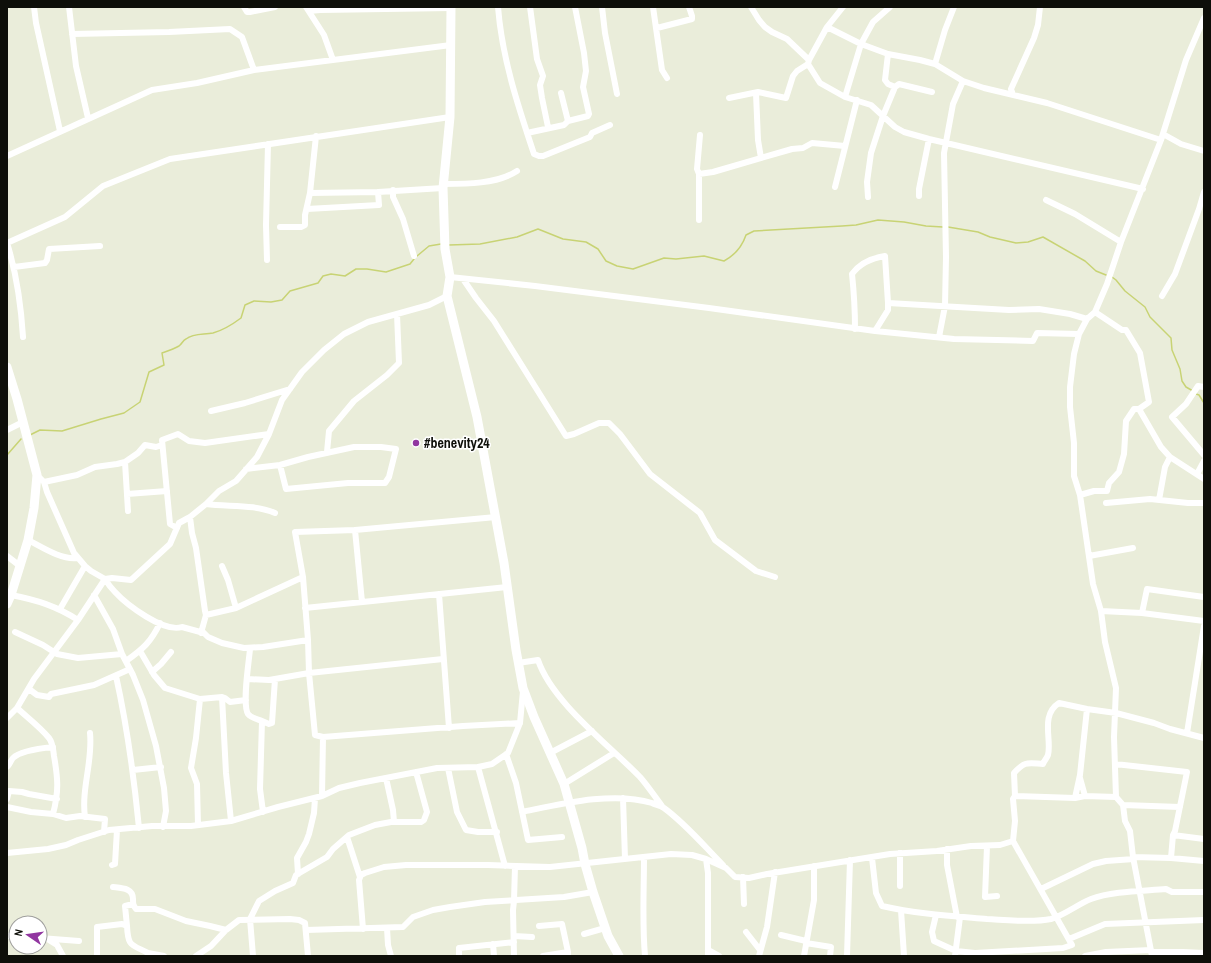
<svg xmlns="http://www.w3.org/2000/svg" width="1211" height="963" font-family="'Archivo Narrow',sans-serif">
<rect width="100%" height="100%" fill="#eaedda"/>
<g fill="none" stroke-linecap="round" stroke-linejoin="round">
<path stroke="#c8d374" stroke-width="1.5" d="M948,227L978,232L990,237L1016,243L1028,242L1043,237L1085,261L1096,271L1106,275
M449,245L480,244L517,237L538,229L563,239L586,242L598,249L606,261L617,266L633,269L664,258L676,259L704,256L724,261C735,255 742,247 746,235L754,231L842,226L856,225L878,220L904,222L926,226L943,227
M417,256L429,246L441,244
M1112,277L1116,280L1125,291L1145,307L1150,317L1171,338L1172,350L1180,369L1182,381L1186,387L1193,391
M1196,394L1199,395L1204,403
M30,435L40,430L62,431L101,419L124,413L140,402L149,372L164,365L162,353C168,351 174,349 179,346C182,344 183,340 186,339C194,333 204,335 213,333C224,330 233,324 241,318L245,305L254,301L271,302L282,300L290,291L318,283L323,276L331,274L345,276L356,269H367L386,272L410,264L414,259
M7,455L21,439"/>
<path stroke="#fff" stroke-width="6" d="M34,7L36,23L60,131
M69,7L76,66L88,118
M244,7L247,12H250L275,7
M306,7L324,35L333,60
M498,7C502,58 518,106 534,154L539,156H543L590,137L592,133L610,125
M530,7L537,59L543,76L540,85L542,98L548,127
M602,7L605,33L617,94
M653,7L662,70L667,78
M751,7L759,20L765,27L772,32L787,39L809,60
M843,7L827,27L809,60L808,64L820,83L845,97L871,105L895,127L904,132L929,139L1143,189
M309,11L320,10L451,8
M827,27L861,44L888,54L920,60L935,64L963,81L984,88L1047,103L1161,140
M657,28L692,19V16L689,7
M72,34L169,32L230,29L242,37L254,70
M888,54L885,80L888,84L895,87
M935,64L945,30L954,7
M561,93L568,121
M756,93L758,140L761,158
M1013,95L1011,89L1034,38L1038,25L1040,7
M845,97L861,44L873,22L890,7
M729,98L758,92L786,98L793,76L797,71L808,64
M527,133L564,125L568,121L588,116L589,114L583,87L586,71L584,53L575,7
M1163,134L1181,144L1204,151
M7,156L152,90L197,83L254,70L451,45
M699,174L713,172L792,149L803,148L812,143L845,146
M443,184C466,184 497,184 517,171
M835,187L857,100
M393,190V197L403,219L414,256
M310,193L378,192L443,188
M919,196V189L929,139
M868,197L867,182L871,153L883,116L895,87L899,84L932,92
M1046,200L1075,214L1121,242
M307,209L379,205L378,192
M699,220V174L697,169L700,135
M280,227H301L305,225V215L310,193L316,136
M7,243L65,217L103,186L170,159L450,117
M7,243C17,275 21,304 23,337
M267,260L266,225L268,144
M14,267L45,263L47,260L49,249L100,246
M450,277L535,286L709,308L875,331L888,310V303L1009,310L1039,309L1070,314L1087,319
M463,279L476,298L494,321L566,436L574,434L599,423H609L620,434L650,474L700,513L715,540L756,571L775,577
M1162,296L1175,274L1199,209L1204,192
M855,329C855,310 854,293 852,274C860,263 872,258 885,256L888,303
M875,331L954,339L1033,341L1037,333L1079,334
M939,337L945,306L946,257L944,153L953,104L963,81
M1204,387L1198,386L1186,404L1172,417L1204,455
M1139,409L1161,447L1170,457L1204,479
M211,411L245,403L290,389
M7,430L23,422
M327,452L329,431L354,401L387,375L399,363L397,314
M125,462L128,511
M246,469L280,465L308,457L354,447H381L396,449L389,477L385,483H348L286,489L280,465
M1197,474L1204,461
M37,475L44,482L47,492L74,553L85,566L91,571L105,579L112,578L131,580L170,544L179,523L190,517L206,504L219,491L236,481L257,457L269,434L282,400L302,372L324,350L344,334L368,322L429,305L447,296
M44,482L77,475L95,467L117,464L125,462L138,453L145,445L156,447L162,445
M127,494L167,491
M1080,495L1094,491H1107L1109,483L1119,472L1124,454L1126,421L1134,409H1139L1149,402L1140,353L1126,330H1122L1095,312
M1159,500L1165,467L1170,457
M1106,503L1150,499L1188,503H1204
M206,504C229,507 254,504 275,513
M190,517L192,533L196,548L205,611L206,615L201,633
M177,528L170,524L162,440L178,434L189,441L205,443L269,434
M355,530L362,602
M28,540C42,547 61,560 77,558
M7,556L20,566
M1089,556L1133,548
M222,566L228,580L236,608
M439,594L449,728
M11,595C37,600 56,606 78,620
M94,595L113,629L122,654L133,675L143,700L156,746L164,788L166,811L163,827
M305,608L507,587
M60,609L85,566
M1101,611L1142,613L1204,621
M1142,613L1147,589L1204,597
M206,615L236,608L303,577
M15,632L43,645L57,654L78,658L122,654
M250,649C249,661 242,704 248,714C251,718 257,719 262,721L260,789L263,812
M140,651L154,675L165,688L200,699L222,697L225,698L230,702L246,700
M126,661C143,649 151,642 160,623
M518,663L538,660C552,702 609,745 640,777C648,786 655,797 662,806
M152,672L161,664L171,652
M116,676C127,726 134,777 139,828
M247,679L269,680L309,673L443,659
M29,689L37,695L49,697L51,694L94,685L130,669
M222,697L226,773L231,821
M17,708C28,718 40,727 49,738C53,743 53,749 54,756C58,779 59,791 53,814
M7,718L17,708L34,679L78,620L105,579C108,584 111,588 115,592C127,605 164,633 182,627L204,633L208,637L222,643L244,648L263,647L308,640
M262,721L269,724L272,723L275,679
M1187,733L1204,626
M323,737L463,726L520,723
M550,753L592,731
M506,754L516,783L528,840L562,837
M1115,764L1187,772L1175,831L1173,835L1171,858
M7,767L8,766C10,764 11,760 13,758C20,751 43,748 53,747
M478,767L505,866
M448,768L457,812L466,830L478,832H497
M133,770L161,767
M386,778L393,810L394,822
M1080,778L1085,796
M564,784L614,753
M322,796L323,737L315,735L309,673L308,640L303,577L295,532L355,530L496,517
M1015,796L1014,773C1025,761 1027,763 1043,764C1044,761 1047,758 1048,755C1052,740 1040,715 1059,703L1087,709L1116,713L1154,723L1170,729L1204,738
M623,798L625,859
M1075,798L1080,775L1087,709
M7,799L9,791L22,792L29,794L57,799
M1123,805L1180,807
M7,807L31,812L53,814L66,818L80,816L105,819L104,832
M522,812C561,804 613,791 652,803C656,805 660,805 664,808C686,824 704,846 723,865
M85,817C81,789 93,761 90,733
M198,825L197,784L191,768L196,738L200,699
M1173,835L1204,839
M347,837L360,877
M987,846L985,897L997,896
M947,849V865L957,917
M7,853L48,849L66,845L78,840L109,830L152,826H191L231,821L278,807L322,796L339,788L360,783L437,768L478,767L492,764L508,753L520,723L523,691
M644,857C644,890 642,923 645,956
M1133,857L1171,858L1204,861
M872,858L876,893L882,906C917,914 952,916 987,919C1006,920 1032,923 1051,919C1065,915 1078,904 1091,899C1112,891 1144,891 1166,889L1172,892H1204
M706,859L708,873V956
M112,865L115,864L117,830
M298,874L297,858L306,842L309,834L314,813L315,798
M743,877L744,904
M900,886V853
M113,887C122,888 133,888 133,899C133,904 133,905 136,909H155L186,921L210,926L226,930
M1041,889L1093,864L1106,861L1134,859
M901,910L904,956
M936,915L932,932L934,941L956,951L975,953L1063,948L1072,945L1013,841
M127,926L125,906L133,904
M539,926L562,924L568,952
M387,928L388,945L391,956
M363,929L359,880L361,875L365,873L384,867L406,865H488L550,867L671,854L692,855L706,859L726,868L735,877L749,878L767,874L890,854L937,851L971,846L1000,845L1013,841L1015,821L1013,799L1015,796L1075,798L1085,796L1116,797
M306,930L403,927L413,917L433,910L450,907L485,902L564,897L593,892
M746,932L760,950
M584,934L605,928
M781,935L806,941
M7,936H16
M514,936L532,937
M40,938L79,941
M1069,939L1105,924L1204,920
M49,940L57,945L63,956
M806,943L831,947L830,956
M493,944L494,956
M708,950L719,956
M1151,952H1183L1204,953
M148,953L164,956
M97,956V927L122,924L127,926C128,947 131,944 148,953V956
M196,956L211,946L226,930L239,920L290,919L299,920L305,923L308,956
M253,956L250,919L259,901L275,891L293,883L296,875L327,857L333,849L349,835L375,825L391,822H421L424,820L427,812L416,772
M459,956V948L514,942
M514,956L513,910L514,901L515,866
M543,956L568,952V954
M759,956L767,927L775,872
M804,956L814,900V866
M847,956L850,860
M955,956L960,917
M1085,956L1106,952L1151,950
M1152,956L1133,857L1130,831L1125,821L1123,805L1116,797L1114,737L1116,688L1105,642L1101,611L1093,584L1080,495L1074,476V443L1070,407V387L1074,354L1079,334L1087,319L1095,312L1107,284L1121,242L1161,140L1186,60L1204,18"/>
<path stroke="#fff" stroke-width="9" d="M451,7L450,117L443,188L445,249L450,277L447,296L477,417L504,563L516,650L523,688L534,717L564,784L582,848L585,864L593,892L608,936L619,956
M7,367L17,399L37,475L34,508L28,540L11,595L7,604"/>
</g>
<circle fill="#9136a0" stroke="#fff" stroke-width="1.5" cx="416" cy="443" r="4"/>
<g text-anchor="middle" stroke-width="3" stroke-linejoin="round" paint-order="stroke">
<g font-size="14" font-weight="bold" fill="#0e0f09" stroke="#fff" text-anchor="start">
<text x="424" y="448">#benevity24</text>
</g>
</g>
<rect width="1211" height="963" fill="none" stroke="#0e0f09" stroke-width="16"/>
<g transform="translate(28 935) rotate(283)"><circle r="19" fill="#ffffff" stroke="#9f9f9d"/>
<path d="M0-3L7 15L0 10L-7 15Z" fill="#9136a0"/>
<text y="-6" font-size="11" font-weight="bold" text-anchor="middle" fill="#0e0f09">N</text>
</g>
</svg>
